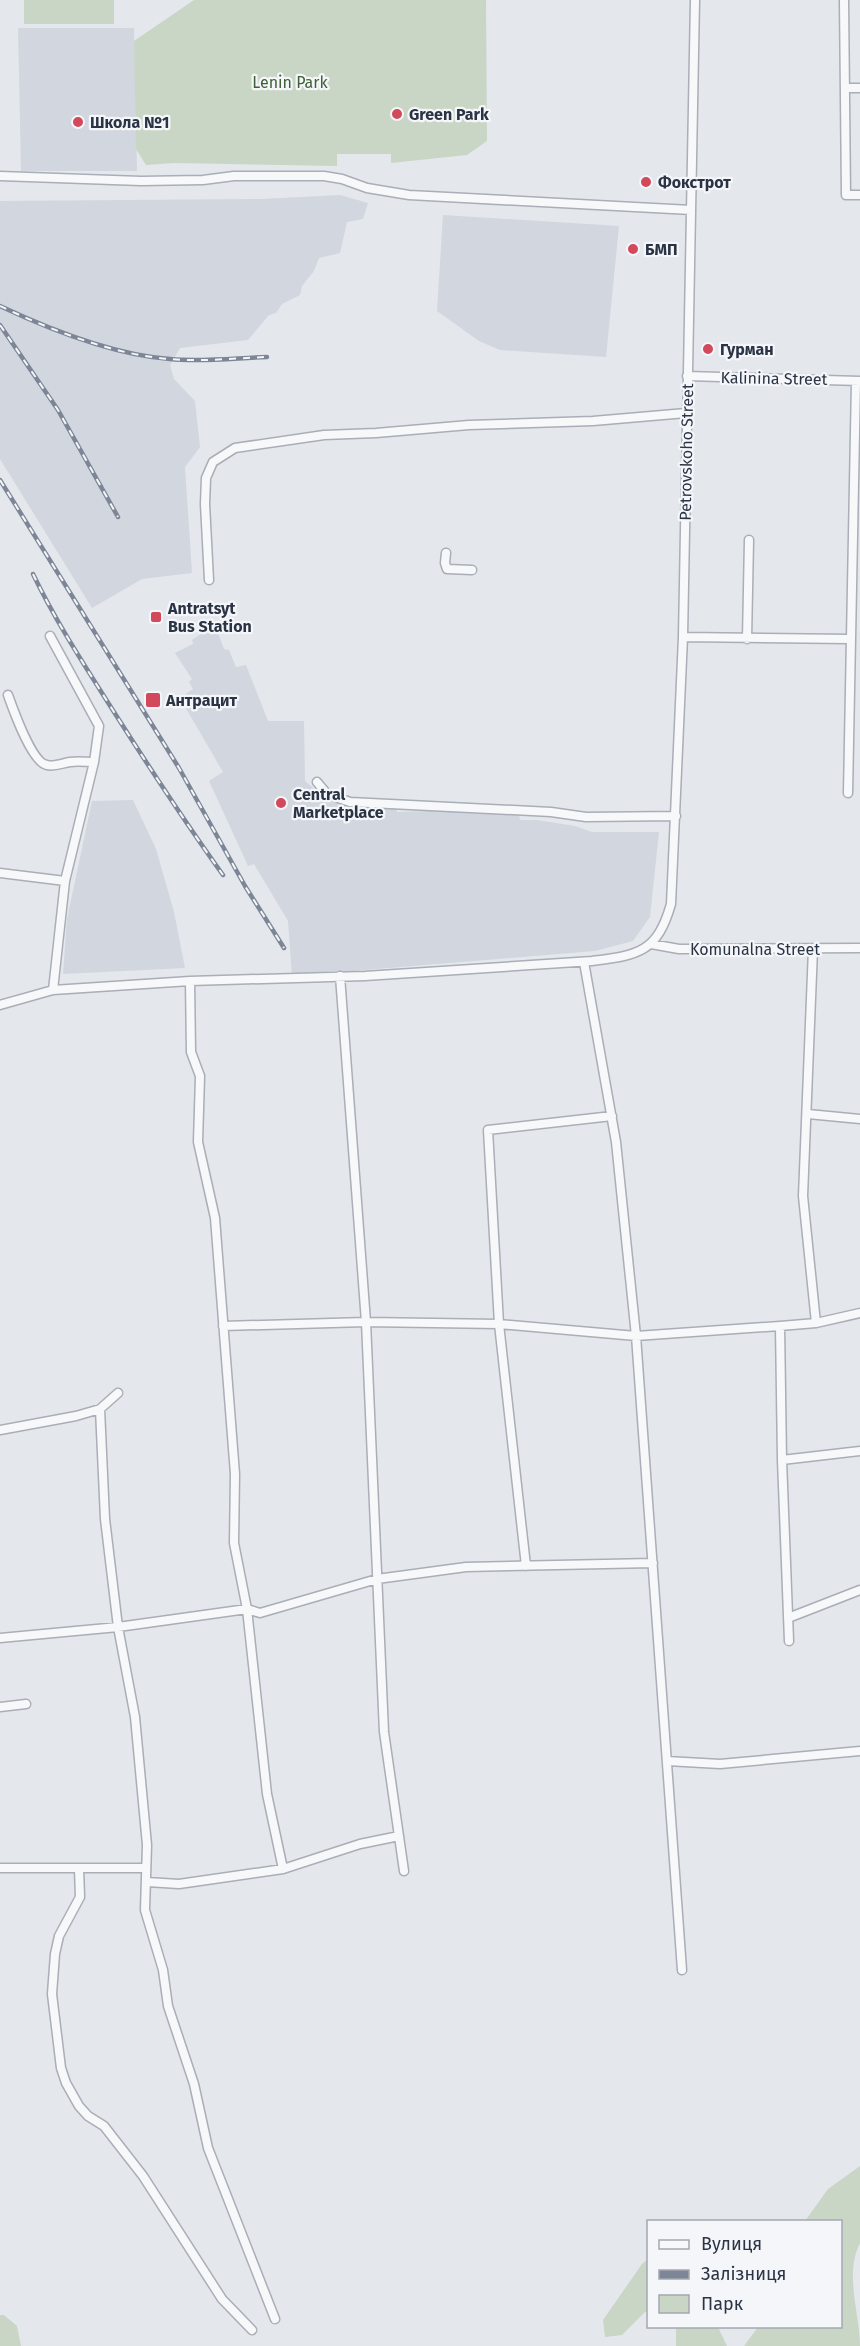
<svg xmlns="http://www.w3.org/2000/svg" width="860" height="2346" font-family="'Fira Sans',sans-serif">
<rect width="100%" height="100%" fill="#e4e7ec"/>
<path fill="#d2d6de" d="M18,28H134L137,171H21Z
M340,195L368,203L363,219L347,222L340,253L319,258L314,271L302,286L300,295L282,304L276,313L269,315L248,340L180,348L170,365L174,379L195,401L200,447L185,467L192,573L142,579L92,608L0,459V201L262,199Z
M443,215L619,226L606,357L500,350L479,341L437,311Z
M216,628L224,649L229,650L236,667L246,665L268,721H304L305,781L325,798L342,801L343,806L396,805L397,812L460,810V813L519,815L520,820H537L575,826L592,832H659L650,917L633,941L595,951L292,976L288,921L254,864L248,866L209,781L223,772L180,698L193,689L189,682L192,679L175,653L193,644L192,640L205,631Z
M133,800L156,849L174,912L185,968L63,974L67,919L92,801Z"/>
<path fill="#c9d6c5" d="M24,0H114V24H24Z
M194,0H486L487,141L467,155L391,163V154H337V166L174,163L146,165L136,149L134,41Z
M860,2166V2243C844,2274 860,2314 860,2346H744L758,2327L840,2326V2222L805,2221L828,2189Z
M648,2259V2311L645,2312L622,2335L605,2337L603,2320L642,2264Z
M0,2315H4L17,2326L21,2346H0Z
M676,2327H718L727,2346H676Z"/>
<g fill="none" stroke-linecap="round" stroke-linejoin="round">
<defs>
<path id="minor" d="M844,0L846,195H860
M845,88H860
M0,176L141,181L203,180L234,176H324L342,179L367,188L409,195L691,210
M687,376L860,381
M446,553L445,563L447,569L472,570
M209,580L205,504L206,478L213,462L235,448L324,435L376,433L469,425L593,421L686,413
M50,636L99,726L94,762L65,881L53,990
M683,637L850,639
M747,639L749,540
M8,695C13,709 32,763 47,765C54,767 63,763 70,762C78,761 86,762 94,762
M317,782L327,794L350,802L551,812L586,817L676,816
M848,793L856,381
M0,873L65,881
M651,944L679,949L860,948
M813,949L803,1196L816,1323
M584,962L616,1142L636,1336L682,1970
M340,976L366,1322L384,1732L404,1871
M190,981L191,1052L200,1076L198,1142L215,1218L235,1474L234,1543L247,1609L267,1794L283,1869
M0,1005L53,990L190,981L365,976L592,961C638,955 657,953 671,904L683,637L695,0
M808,1114L860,1119
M223,1326L366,1322L499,1324L636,1336L780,1326L816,1323L860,1313
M780,1326L782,1460L789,1641
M100,1409L105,1519L118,1627L135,1717L147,1845L145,1910L163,1970L168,2006L194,2084L208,2148L275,2319
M0,1430L76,1416L100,1409L118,1393
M782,1460L860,1451
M526,1566L499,1324L488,1130L612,1116
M788,1618L860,1590
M0,1638L118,1627L247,1609L260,1613L377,1579L466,1567L653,1563
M0,1707L26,1704
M667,1761L720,1764L860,1751
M0,1868H146
M79,1869L80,1897L59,1936L55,1954L52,1994L61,2068L66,2083L79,2106L88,2116L104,2126L143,2176L222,2299L252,2330
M147,1882L179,1884L283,1869L360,1844L399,1836"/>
</defs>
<use href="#minor" stroke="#a9aeb7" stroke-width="11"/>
<use href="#minor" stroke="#f7f8fa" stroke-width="8"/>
<defs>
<path id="rail" d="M0,306C51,330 114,355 170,359C202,362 235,358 267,357
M0,325L58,410L118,517
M0,480L179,768L245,886L284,948
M33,574C56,622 85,666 114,712C149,767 185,822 223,875"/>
</defs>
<use href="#rail" stroke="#7d8696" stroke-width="4.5"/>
<use href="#rail" stroke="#f4f6f9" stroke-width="2" stroke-dasharray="7" stroke-linecap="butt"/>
</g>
<g fill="#d1495b" stroke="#f4f6f9" stroke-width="2">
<circle cx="397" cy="114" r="6"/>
<circle cx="78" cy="122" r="6"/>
<circle cx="646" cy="182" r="6"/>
<circle cx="633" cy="249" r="6"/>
<circle cx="708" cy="349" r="6"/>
<rect x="150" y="611" width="12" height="12" rx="3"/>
<rect x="145" y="692" width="16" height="16" rx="3"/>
<circle cx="281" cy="803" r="6"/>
</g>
<g text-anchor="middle" stroke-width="4.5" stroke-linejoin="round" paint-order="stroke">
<g font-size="16" fill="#3f6138" stroke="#f4f6f9">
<text x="290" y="88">Lenin Park</text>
</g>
<g font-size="16" font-weight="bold" fill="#2b3445" stroke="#f4f6f9" text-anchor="start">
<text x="409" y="120">Green Park</text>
<text x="90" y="128">Школа №1</text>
<text x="658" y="188">Фокстрот</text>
<text x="645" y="255">БМП</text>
<text x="720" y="355">Гурман</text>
<text x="168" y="614">Antratsyt<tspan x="168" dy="18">Bus Station</tspan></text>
<text x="166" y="706">Антрацит</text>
<text x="293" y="800">Central<tspan x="293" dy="18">Marketplace</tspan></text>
</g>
<g font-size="16" fill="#2b3445" stroke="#f4f6f9">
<text transform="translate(774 378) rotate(1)" y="6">Kalinina Street</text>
<text transform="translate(686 452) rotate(-89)" y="6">Petrovskoho Street</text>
<text x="755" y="955">Komunalna Street</text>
</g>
</g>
<rect x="647" y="2220" width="195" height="108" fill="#f4f6f9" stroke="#a4a8b1" stroke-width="1.5"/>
<rect x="659" y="2240" width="30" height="9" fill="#f7f8fa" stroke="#a4a8b1" stroke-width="1.5"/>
<text x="701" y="2250" font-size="18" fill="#2b3445">Вулиця</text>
<rect x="659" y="2270" width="30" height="9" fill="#7d8696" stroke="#a4a8b1" stroke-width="1.5"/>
<text x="701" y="2280" font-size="18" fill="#2b3445">Залізниця</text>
<rect x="659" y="2295" width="30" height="18" fill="#c9d6c5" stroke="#a4a8b1" stroke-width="1.5"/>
<text x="701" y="2310" font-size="18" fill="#2b3445">Парк</text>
</svg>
